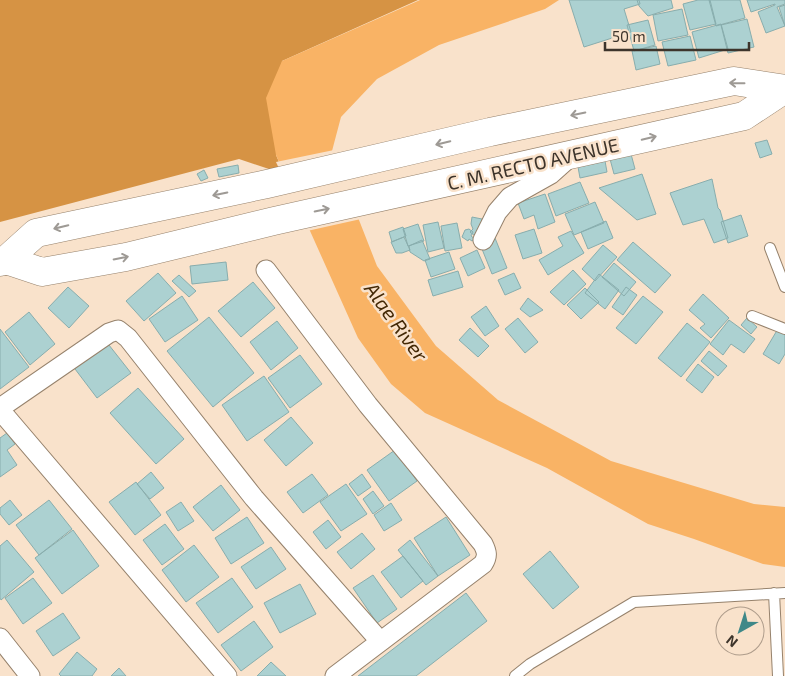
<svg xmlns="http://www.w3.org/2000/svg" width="785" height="676" font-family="'Exo 2',sans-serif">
<rect width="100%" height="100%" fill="#f9e2cb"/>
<path fill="#d69344" d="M0,0H418L282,61L276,155L284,174L239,159L0,222Z"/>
<path fill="#f9b365" d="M420,0H559L545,9L439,45L377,79L341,117L332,151L377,266L436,346L498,400L611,461L754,504L785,507V567L763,564L694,539L648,524L547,468L425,413L391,384L358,338L276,155L266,98L282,61Z"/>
<path fill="#f9e2cb" d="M334,150L361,219L307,231L276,162Z"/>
<path fill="#acd1d1" stroke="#88adad" d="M569,0H639L640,4L624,9L631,32L584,47Z
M637,0H671L673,8L648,16L639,6Z
M698,0H710L716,24L690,30L683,4Z
M709,0H740L745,18L716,26Z
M747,0H785V4L777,7L785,26L766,33L758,12L775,5V4L751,12Z
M785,5V26L779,7Z
M682,9L688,35L658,41L653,15Z
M747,19L754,47L728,53L721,25Z
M648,20L655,45L634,51L627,25Z
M721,24L728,49L699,58L692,32Z
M690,36L696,60L668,66L662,42Z
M656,46L660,64L636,70L632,51Z
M767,140L772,154L760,158L755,143Z
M631,154L635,169L614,174L610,159Z
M605,161L607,172L580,178L578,167Z
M238,165L239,173L219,177L217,169Z
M204,170L208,178L201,181L197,174Z
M642,174L656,214L637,220L599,188Z
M712,179L718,208L720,210L728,238L714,243L704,219L683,225L670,193Z
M580,182L589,203L556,216L548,194Z
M545,194L555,222L538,229L534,215L524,219L518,203Z
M595,202L604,223L574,235L565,214Z
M741,215L748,236L728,243L721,222Z
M472,217L482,219L480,240L470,232L473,229L471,224Z
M606,221L613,238L588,249L581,232Z
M438,222L444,248L428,252L423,225Z
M457,223L462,248L445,251L441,226Z
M418,224L424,241L408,246L403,229Z
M403,227L406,236L392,242L389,232Z
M469,229L473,232L471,236L475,239L472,241L469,239L468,241L462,237L465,230Z
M534,229L542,253L523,259L515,235Z
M571,231L584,253L548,275L539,260L563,246L558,237Z
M404,237L410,250L402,253H396L391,242Z
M495,238L507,268L492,274L480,244Z
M422,240L430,259L424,261L410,252L409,246Z
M633,242L671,275L655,293L617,260Z
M603,245L617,257L595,281L582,269Z
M477,250L485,268L468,276L460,258Z
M449,252L455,269L431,277L425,260Z
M226,262L228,280L192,284L190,266Z
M614,263L636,282L624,296L602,277Z
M573,270L586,284L564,305L550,292Z
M458,271L463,287L433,296L428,280Z
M158,273L176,293L144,321L126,301Z
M514,273L521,288L505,295L498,280Z
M599,274L619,290L605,309L585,293Z
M179,275L196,291L189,297L172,281Z
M253,282L275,308L241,337L218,311Z
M68,287L89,306L69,328L48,308Z
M626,287L637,295L623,315L612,307Z
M585,288L599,302L581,319L567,305Z
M703,294L729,318L711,338L700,328L705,324L689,310Z
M182,296L198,320L165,342L149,319Z
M643,296L663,312L636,344L616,328Z
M528,298L543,310L530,317L520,309Z
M486,306L499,326L485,336L471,317Z
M29,312L55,344L30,365L5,332Z
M209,317L254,373L213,407L167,351Z
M518,318L538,342L525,353L505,329Z
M747,318L757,327L751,334L741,325Z
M729,320L755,339L744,353L731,344L723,355L710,344Z
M277,321L298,348L271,370L250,342Z
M782,322L785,324V354L779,364L763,354Z
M687,323L710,342L681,377L658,358Z
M470,328L489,346L478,357L459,340Z
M0,329L29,367L0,389Z
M105,340L131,373L97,398L72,365Z
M709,351L727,366L718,376L701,361Z
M300,355L322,384L290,408L268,378Z
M698,364L714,377L702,393L686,380Z
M264,376L289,412L247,441L222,405Z
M138,388L184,439L156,464L110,413Z
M291,417L313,443L286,466L264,440Z
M7,433L15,444L7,450L17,465L0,477V438Z
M395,450L417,481L389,501L367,470Z
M151,472L164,488L150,499L137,484Z
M312,474L328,495L303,513L287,492Z
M362,474L371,487L358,496L349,484Z
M136,482L161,515L135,535L109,502Z
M346,484L367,514L341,531L320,502Z
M221,485L240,510L213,531L193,507Z
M373,491L384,506L373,514L363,499Z
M10,500L22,515L9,525L0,514V508Z
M49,500L72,529L39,555L16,525Z
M181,502L194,521L178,531L166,512Z
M391,503L402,520L384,531L374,515Z
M247,517L264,543L231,564L215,538Z
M446,517L470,555L438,576L414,538Z
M328,520L341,537L326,549L313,532Z
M165,524L184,549L162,565L143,540Z
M73,530L99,566L62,594L35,558Z
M362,533L375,549L351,569L337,552Z
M7,540L34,572L1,600L0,598V546Z
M410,540L438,576L426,585L398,550Z
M194,545L219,577L186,602L162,570Z
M271,547L286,569L256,589L241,567Z
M550,551L579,587L553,609L523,574Z
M403,556L423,581L401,598L381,572Z
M373,575L397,609L377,623L353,588Z
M33,578L52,603L23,624L5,598Z
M232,578L253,607L218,633L196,603Z
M300,584L316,614L280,633L264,603Z
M466,593L487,621L416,676H358Z
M63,613L80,638L53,656L36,631Z
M254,621L273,647L241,671L221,645Z
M77,652L97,669L92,676H61L59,674Z
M271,662L286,676H257Z
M119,668L126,676H111Z"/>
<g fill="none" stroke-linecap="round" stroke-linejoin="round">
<defs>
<path id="lane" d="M770,248L785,287
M752,316L785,329
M774,593L778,676
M515,676L530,664L634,602L785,593"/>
<path id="street" d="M483,240L497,212L510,197L551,174L570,157
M266,270L368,405L483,544C487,552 488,556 483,564L335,676
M0,408L109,333L118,330L128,338L254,498L380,641
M0,410L227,676
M0,638L30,676"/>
<path id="highway" d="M6,260L42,272L126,257L274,221L744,116L785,89
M0,262L6,260L36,233L267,184L490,132L734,81L785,89"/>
</defs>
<use href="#lane" stroke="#96826c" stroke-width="12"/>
<use href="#street" stroke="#96826c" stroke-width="21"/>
<use href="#highway" stroke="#96826c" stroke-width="29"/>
<use href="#lane" stroke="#fff" stroke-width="10"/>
<use href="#street" stroke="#fff" stroke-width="19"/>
<use href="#highway" stroke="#fff" stroke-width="28"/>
</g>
<defs><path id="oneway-shaft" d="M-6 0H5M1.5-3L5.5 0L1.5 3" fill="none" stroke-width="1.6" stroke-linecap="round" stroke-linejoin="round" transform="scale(1.25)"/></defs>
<g stroke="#9e9a95">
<use href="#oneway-shaft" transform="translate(737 83) rotate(-179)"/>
<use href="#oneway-shaft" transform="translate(578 114) rotate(168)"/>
<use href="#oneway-shaft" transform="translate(649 138) rotate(-13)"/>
<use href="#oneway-shaft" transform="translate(443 143) rotate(167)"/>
<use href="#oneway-shaft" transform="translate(220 194) rotate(168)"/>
<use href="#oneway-shaft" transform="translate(322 210) rotate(-12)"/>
<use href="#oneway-shaft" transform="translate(61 227) rotate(167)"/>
<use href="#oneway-shaft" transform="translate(121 258) rotate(-11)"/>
</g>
<g text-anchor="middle" stroke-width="5" stroke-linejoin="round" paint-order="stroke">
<g font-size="19" fill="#3d342b" stroke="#f9e2cb">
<text transform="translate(533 164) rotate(-13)" y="7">C. M. RECTO AVENUE</text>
</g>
<g font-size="20" font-style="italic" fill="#442906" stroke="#f9e2cb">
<text transform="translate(396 322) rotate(54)" y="7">Alae River</text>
</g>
</g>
<g transform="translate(740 631) rotate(219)"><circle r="24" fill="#f9e2cb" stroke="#ae9c8b"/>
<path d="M0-4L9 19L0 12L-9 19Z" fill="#3f8888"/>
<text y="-8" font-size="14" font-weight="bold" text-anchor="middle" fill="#3d342b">N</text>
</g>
<path d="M605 42v8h144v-8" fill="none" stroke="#3d342b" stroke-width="2.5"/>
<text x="612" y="42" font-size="15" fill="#3d342b" stroke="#f9e2cb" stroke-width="4" paint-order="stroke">50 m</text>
</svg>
